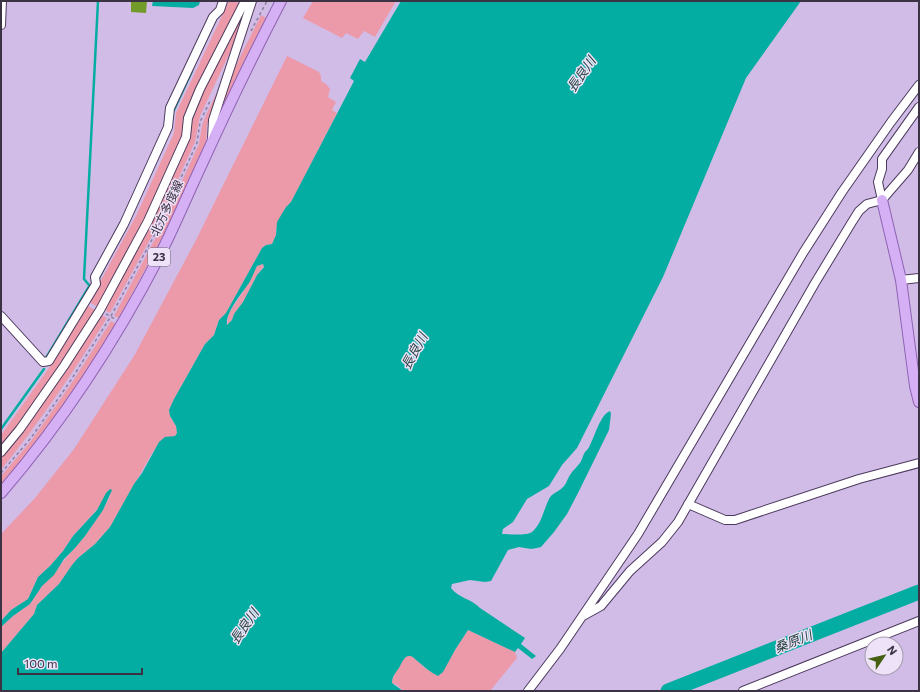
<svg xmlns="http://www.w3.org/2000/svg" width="920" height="692" font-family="Commissioner,'Noto Sans JP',sans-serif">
<rect width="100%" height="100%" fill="#d1bce7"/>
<path fill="#ec9aa9" d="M229,1H235L240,4L183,138L145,220L98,307L89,302L136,216L174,133L176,113Z
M313,1H396L375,37L364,31L358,39L346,33L342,38L303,18Z
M244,6L247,8L232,48L200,116L195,142L153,234L110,313L103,309L150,221L191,116Z
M261,15L266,18L216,121L230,77Z
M287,56L319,72L321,76V81L326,84L330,89L328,97L336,102L332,110L337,113L291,203L286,207L276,228V235L272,244L266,245L262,248L226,313L219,320L214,335L205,344L174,399L169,410L170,416L176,426L177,433L175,436H172L154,450L110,527L95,544L78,558L59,584L37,605L34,614L1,653V627L13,616L30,604L42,586L85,536L103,510L111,494L73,536L63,551L50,566L38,577L28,599L11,610L1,621V534L35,498L74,449L134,356L196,240Z
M221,84L207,125L206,144L163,236L119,318L114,316L157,235L199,144L202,125L205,117Z
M263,264L264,266L257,275L243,302L234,314L232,320L227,325L228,316L232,308L243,292L257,266Z
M87,305L96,311L62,365L1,449V435L56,358Z
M100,314L107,318C74,371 41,421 1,470V457L21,431Z
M111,321L116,324L79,383L37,443L3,484L1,482V476L31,441L73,381Z
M468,630L515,652L517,658L490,691H403L397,685L392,683C392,676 402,660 408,655L412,656L425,668L438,676C449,661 458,645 468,630Z"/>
<path fill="#04ada2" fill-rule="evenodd" d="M153,1H200L199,5L193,8L152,6Z
M401,1H801L746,78L663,277L577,448L562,465L549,486L527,499L513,522L503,529L502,534C509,534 526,536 532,532C541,525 544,509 549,499C552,493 558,492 562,488C567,484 567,479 570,475C573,470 577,467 580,463C582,460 583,455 585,452C587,450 589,448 590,445C595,436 600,415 610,411L611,414L609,430L578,493L567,514L554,532L541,547L537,548L531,549L519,547L508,550L491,581L485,582L470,580L452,584L451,588C458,598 472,599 480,608L525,638L521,644L536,656L532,659L518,648L515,652L468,630L455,650L443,672L438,676C430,672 423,666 415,659C414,658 412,656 410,656C405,655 402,662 400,666C397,672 392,675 392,683L403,691H1V653L34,614L37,605L59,584L72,565L78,558L95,544L110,527L134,484L142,473L159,442L165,437L175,436L177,433L176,426L170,416L169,410L174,399L205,344L214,335L219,320L226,313L262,248L266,245L272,244L276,235L277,222L286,207L291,202L354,81L350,78L360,59L365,62ZM263,264L264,267L257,275L243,302L234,314L232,320L227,325C225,313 242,293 249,283C252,278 254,272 257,266Z
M110,489L112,490L103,510L85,536L75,548L64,559L54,575L42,586L30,604L13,616L1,627V621L11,610L28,599L38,577L50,566L63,551L73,536L97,510L106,493Z"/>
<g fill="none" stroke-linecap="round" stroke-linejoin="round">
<path stroke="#04ada2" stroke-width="2.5" d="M173,112L192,71
M98,280L104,268
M89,285L84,279L98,1
M46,358L90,285
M1,429L44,369"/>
<path stroke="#04ada2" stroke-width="15" d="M668,691L919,592"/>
</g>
<path fill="#739b29" d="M131,1H147L146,13L131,12Z"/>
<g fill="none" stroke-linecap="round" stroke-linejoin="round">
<defs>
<path id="minor" d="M1,25L2,1
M212,139L213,120L252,1
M882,200L878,182L882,169V159L919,107
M901,280L919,278
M1,316L43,362L49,361L96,284L95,277L124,224L168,127L170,108L213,17L220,10L223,1
M1,452L20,429L64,366L100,310L148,221L186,137L188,118L200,89L245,1
M688,504L725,520H735L859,479L919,463
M583,616L601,606L630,571L662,542L678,522L815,283L852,222L859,211L867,204L882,200L908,170L919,152
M528,691L560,649L638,534L803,253L842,192L891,122L919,85
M743,691L919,621"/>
<path id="major" d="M882,200L901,280L915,386L919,402
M1,493C64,420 116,340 160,255C175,225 188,194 202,164C227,109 253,55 281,1"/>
</defs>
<use href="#minor" stroke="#4c3a5e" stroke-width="10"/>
<use href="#major" stroke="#8e62b3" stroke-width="12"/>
<path stroke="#8c7d9c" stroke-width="1.5" stroke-dasharray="3 3" stroke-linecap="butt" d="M251,31L267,1
M106,314L115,319
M1,473L31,438L71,380L111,316L155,234L197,143L200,122L210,101"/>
<use href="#minor" stroke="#fff" stroke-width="8"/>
<use href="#major" stroke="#d6b0f5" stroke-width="10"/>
</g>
<g text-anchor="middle" stroke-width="3" stroke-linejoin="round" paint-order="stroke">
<rect fill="#ede2f8" stroke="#70677a" stroke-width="1" x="148" y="248" width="22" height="18" rx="3"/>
<g font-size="11" font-weight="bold" fill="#3b3244">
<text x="159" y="261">23</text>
</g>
<g font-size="12" fill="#3b3244" stroke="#ede2f8">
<text transform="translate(167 208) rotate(-65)" y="4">北方多度線</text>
</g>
<g font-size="13" font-style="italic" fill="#264340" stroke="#ede2f8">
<text transform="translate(581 74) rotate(-55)" y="5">長良川</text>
<text transform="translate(414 351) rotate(-61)" y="5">長良川</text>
<text transform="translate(244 626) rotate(-55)" y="5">長良川</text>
<text transform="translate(793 641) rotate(-22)" y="5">桑原川</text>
</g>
</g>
<rect width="920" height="692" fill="none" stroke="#3b3244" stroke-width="4"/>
<g transform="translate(884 656) rotate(55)"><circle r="19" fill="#ede2f8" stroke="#a69cb0"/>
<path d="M0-3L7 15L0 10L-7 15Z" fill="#456010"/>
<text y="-6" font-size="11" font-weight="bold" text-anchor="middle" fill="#3b3244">N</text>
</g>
<path d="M18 668v6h124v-6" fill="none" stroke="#3b3244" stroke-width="2"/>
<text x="24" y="668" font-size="12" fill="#3b3244" stroke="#ede2f8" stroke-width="3" paint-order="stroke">100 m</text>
</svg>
